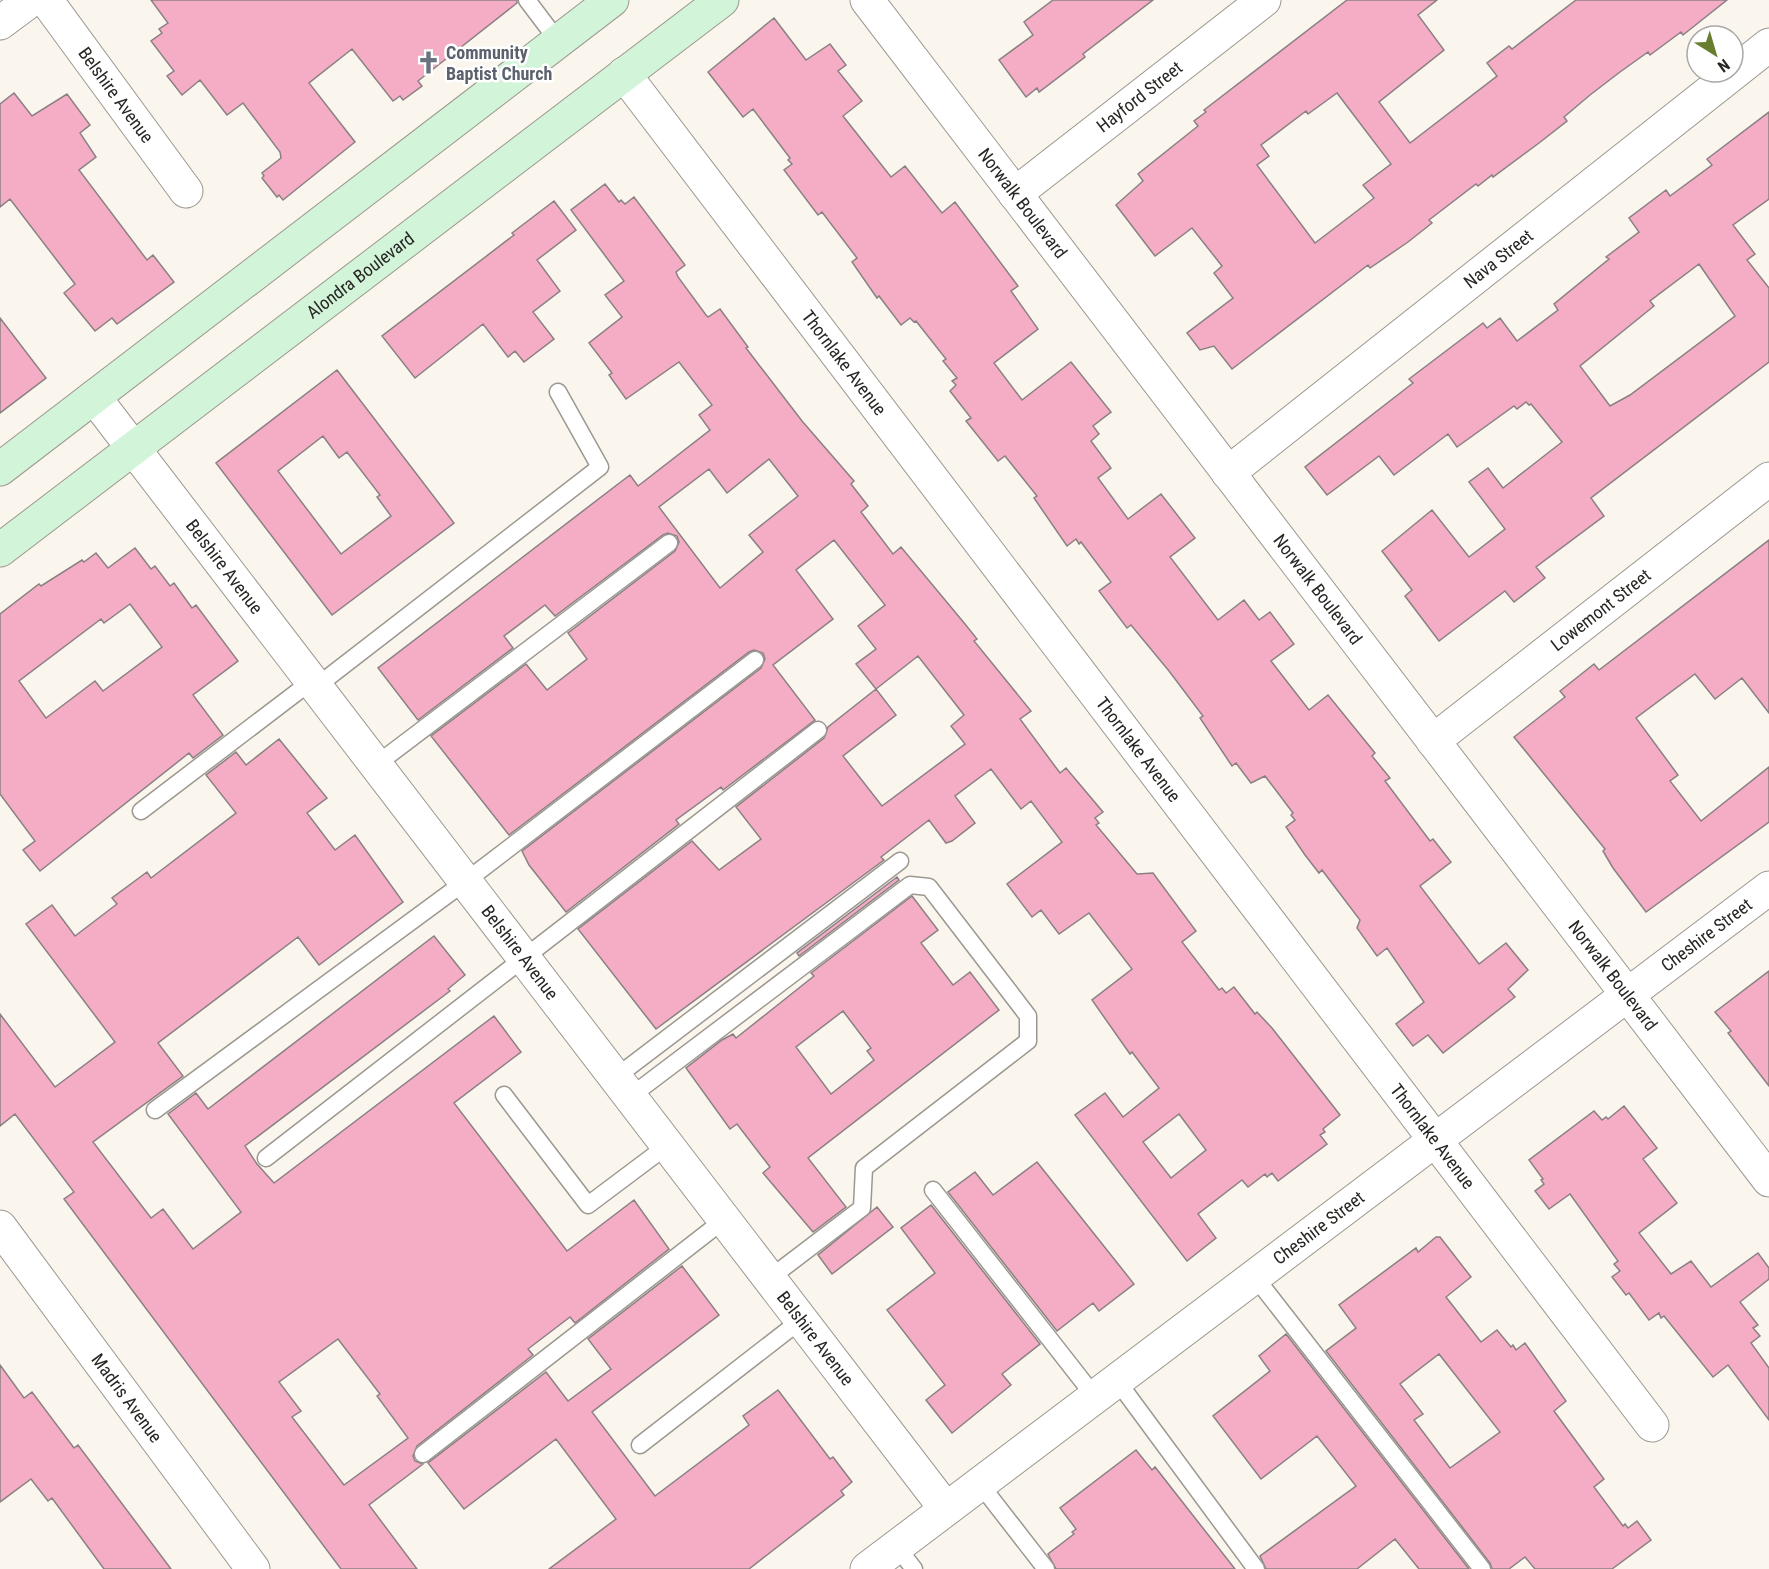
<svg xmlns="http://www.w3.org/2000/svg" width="1769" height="1569" font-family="'Roboto Condensed',sans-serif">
<rect width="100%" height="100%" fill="#fbf6ed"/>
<path fill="#f5adc6" stroke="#8a8083" stroke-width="1.5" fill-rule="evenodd" d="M151,0H517V3L418,81L422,86L403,100L400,96L393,101L352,49L309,83L355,142L283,200L279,195L277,197L262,178L264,176L262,173L281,158L280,152L243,103L227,115L200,80L182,95L167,76L174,71L151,41L162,33L159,29L168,23Z
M1053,0H1153L1083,54L1085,57L1039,92L1037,88L1026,97L999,60L1033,35L1024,22Z
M1347,0H1437L1418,15L1444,50L1379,102L1410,143L1497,76L1487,63L1509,46L1512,49L1576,0H1727L1683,35L1681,32L1650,55L1648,52L1620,72L1590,95L1564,117L1567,121L1539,143L1493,177L1492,175L1478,186L1476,184L1429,220L1432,223L1408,242L1370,268L1368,265L1232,369L1214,346L1200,350L1187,333L1233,298L1214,273L1222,266L1192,228L1155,256L1116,205L1143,181L1138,174L1198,126L1194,121L1206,112L1204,110ZM1337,93L1391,164L1363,185L1374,198L1315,243L1257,165L1269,156L1261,145L1306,111L1308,114Z
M774,18L806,60L830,44L846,65L838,71L862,101L843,116L891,177L905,166L942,213L955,202L1018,286L1011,291L1038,329L994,363L1022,400L1071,362L1111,412L1093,426L1099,434L1091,441L1111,468L1098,478L1128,519L1161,494L1195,538L1170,557L1218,620L1244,600L1259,620L1270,612L1294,644L1271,661L1309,710L1328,695L1375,753L1372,756L1390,778L1385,781L1430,841L1433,839L1451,862L1420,886L1479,964L1506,943L1528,970L1508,989L1515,997L1443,1053L1428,1035L1413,1046L1396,1024L1424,1002L1387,948L1377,956L1357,928L1360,920L1322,870L1319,873L1305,855L1286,827L1295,820L1291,815L1293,813L1265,776L1251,783L1236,763L1232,766L1200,718L1203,716L1169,671L1131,625L1127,628L1099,591L1111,582L1081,542L1079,544L1076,539L1067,546L1034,498L1037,496L1005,456L998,461L966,421L971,418L950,391L956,385L952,381L957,378L943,361L946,359L916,321L914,322L910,318L901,325L879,296L877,298L852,262L857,258L822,212L818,215L784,170L792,164L788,160L790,158L753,109L743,117L708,72Z
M14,93L32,116L67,94L90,125L80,133L96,157L79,170L147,260L153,255L174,282L117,324L112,318L95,331L64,293L75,284L10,199L0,207V104Z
M1769,112V199L1733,225L1755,254L1747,260L1769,288V362L1591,498L1604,516L1536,567L1545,578L1514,602L1505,591L1439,641L1405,596L1412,590L1382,551L1432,510L1469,557L1505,529L1469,482L1488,468L1503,488L1562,442L1531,404L1529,405L1526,402L1517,409L1514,406L1457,447L1448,434L1394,475L1379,456L1327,495L1305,467L1413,383L1409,379L1483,323L1487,328L1500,318L1517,341L1558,310L1554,304L1609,259L1606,257L1639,232L1629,218L1666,190L1670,196L1712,165L1707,159ZM1699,264L1735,316L1630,395L1610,406L1580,366L1654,306L1650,301Z
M605,184L619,202L621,200L625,204L634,197L685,265L676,272L678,277L706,315L708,317L720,309L748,347L746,348L802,421L854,481L851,484L868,506L861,512L893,554L901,547L965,624L977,639L974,641L1031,711L1020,719L1060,773L1066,768L1103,812L1095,818L1099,823L1096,825L1137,874L1153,873L1196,931L1182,942L1219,990L1222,988L1226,993L1234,987L1255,1014L1257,1012L1272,1028L1340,1115L1323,1129L1325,1132L1320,1135L1327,1144L1278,1181L1272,1173L1267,1177L1265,1174L1248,1187L1242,1180L1198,1214L1216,1238L1187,1261L1075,1115L1105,1093L1123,1117L1159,1088L1132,1052L1130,1054L1092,1000L1132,969L1089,913L1059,934L1041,910L1032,917L1007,884L1062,842L1031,801L1021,809L991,769L955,796L975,823L952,841L946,843L929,820L881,857L884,860L656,1029L578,929L692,841L719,870L761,839L736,807L824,738L828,727L876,689L896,715L843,756L882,806L965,744L951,726L964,715L918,656L876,689L856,664L876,649L858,626L885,605L834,540L796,570L833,619L773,665L815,720L723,790L721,787L676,820L679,824L566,912L529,865L522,851L761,668L765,659L763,653L754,650L749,652L509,835L431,736L526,664L547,690L587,659L568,633L675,551L679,542L677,536L668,533L663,535L555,616L545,605L504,636L513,648L418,720L378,668L622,481L630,475L638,486L710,430L699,415L712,405L679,362L626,399L609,375L612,373L589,343L622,317L605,295L624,281L571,210ZM769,459L798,496L749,535L763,552L720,588L659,507L709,469L727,493ZM1179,1114L1206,1150L1171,1178L1143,1142Z
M554,201L576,230L537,260L560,291L533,312L554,339L524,362L515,351L508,357L483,324L415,378L382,336L514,235L512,233Z
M0,318L46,378L0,413Z
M337,370L454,523L332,615L216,463ZM323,436L339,458L347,452L380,495L377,497L391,516L341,554L278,471Z
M1769,540V713L1742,678L1715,699L1695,674L1636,718L1678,775L1670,781L1701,821L1769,767V822L1646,912L1613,868L1603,851L1605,849L1514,737L1565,697L1560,691L1594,664L1599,670Z
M135,548L151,569L155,566L170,586L174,583L192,608L196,605L238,661L193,695L223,735L193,758L189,753L40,871L23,850L35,841L0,794V614L39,584L41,586L82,560L84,562L96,553L108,568ZM130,604L162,647L103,691L95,681L46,718L19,681L101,619L104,623Z
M279,739L327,798L307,813L335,850L355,835L403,902L319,965L298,937L158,1043L183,1076L93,1142L151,1218L163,1209L193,1249L241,1212L168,1114L196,1093L208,1109L434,936L465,975L448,989L450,991L245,1146L257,1164L274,1183L494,1016L521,1052L454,1103L567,1251L634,1200L669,1249L575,1323L570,1317L528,1349L533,1355L417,1446L413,1456L415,1461L423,1464L369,1505L417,1569H341L64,1199L74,1192L15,1114L0,1126V1014L55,1087L115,1042L26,924L52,905L75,936L117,904L112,898L147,872L151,878L236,813L206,775L236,752L246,765ZM338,1339L380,1394L377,1396L408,1438L344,1485L292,1417L301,1411L279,1382Z
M897,877L899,880L799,956L797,953Z
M912,896L938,930L921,943L953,985L970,972L999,1010L808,1158L846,1207L813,1232L763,1173L770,1167L737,1124L730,1129L686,1068L722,1040L733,1034L736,1038L814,976L811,973ZM843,1011L871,1048L867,1051L874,1060L831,1094L796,1047Z
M1769,971V1086L1728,1033L1731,1031L1715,1012Z
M1624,1106L1657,1148L1643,1159L1677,1203L1639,1233L1671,1274L1691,1261L1711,1287L1758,1253L1769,1268V1279L1740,1302L1758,1325L1753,1328L1760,1336L1751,1343L1769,1368V1420L1728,1365L1713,1377L1664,1316L1661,1318L1659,1313L1649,1320L1629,1293L1626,1295L1612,1277L1620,1271L1614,1264L1618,1261L1570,1194L1549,1209L1535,1191L1544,1184L1541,1180L1543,1179L1529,1160L1594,1111L1602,1120L1606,1117L1608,1119Z
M1037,1162L1134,1284L1099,1311L1093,1303L1057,1331L948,1192L975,1172L993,1195Z
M931,1205L1040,1344L1002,1374L1011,1385L952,1433L926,1400L945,1385L887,1310L935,1273L901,1228Z
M877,1207L893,1227L832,1274L818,1255Z
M1436,1237H1440L1471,1277L1446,1297L1481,1342L1497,1330L1511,1347L1513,1345L1516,1350L1525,1343L1566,1401L1554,1411L1604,1479L1594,1487L1623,1526L1625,1524L1628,1528L1637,1521L1651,1540L1612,1569H1535L1525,1557L1509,1569H1492L1490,1563L1326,1351L1356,1328L1339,1305L1416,1248L1418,1252ZM1439,1354L1500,1432L1450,1468L1414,1420L1423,1414L1400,1384Z
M682,1266L719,1315L592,1412L655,1496L749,1425L743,1416L778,1390L830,1459L833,1457L852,1482L841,1491L844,1495L749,1569H549L616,1519L556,1439L464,1509L428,1463L546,1372L568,1401L611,1369L588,1339Z
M1286,1334L1469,1569H1419L1395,1539L1357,1569H1266L1260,1556L1356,1486L1317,1436L1261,1479L1213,1416L1270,1371L1259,1356Z
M0,1365L24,1398L32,1392L74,1448L78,1445L171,1569H104L52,1498L48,1501L31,1479L0,1502Z
M1136,1450L1152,1470L1155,1467L1235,1569H1056L1048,1554L1074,1534L1072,1532L1076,1529L1060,1508Z"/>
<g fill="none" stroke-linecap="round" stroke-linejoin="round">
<defs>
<path id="service" d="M527,0L558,41
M317,686L600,467L558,392
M377,764L669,543
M141,811L313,680
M616,1077L900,861
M504,1095L588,1205L668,1145
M631,1096L910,885L929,887L1028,1016V1041L864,1168L862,1208L770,1278
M155,1110L466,881L755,660
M266,1158L818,730
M933,1190L1095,1397
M1255,1277L1482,1569
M1118,1382L1256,1569
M640,1445L801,1320
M423,1454L725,1219
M980,1484L1046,1569
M897,1547L914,1569"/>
<g id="minor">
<path id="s1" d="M46,0L186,191"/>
<path d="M0,23L31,0"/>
<path id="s2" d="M624,74L1652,1425"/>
<path id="s3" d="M1015,194L1264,0"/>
<path id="s4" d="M94,397L946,1509"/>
<path id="s5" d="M1228,473L1769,45"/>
<path id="s6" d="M1433,741L1769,479"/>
<path id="s7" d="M0,1227L253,1569"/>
<path id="s8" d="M867,1569L1769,888"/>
</g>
<g id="tertiary">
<path id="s9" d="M867,0L1769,1180"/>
</g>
<g id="secondary">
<path d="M0,469L612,0"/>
<path id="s10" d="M0,550L722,0"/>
</g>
</defs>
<use href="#service" stroke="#9c9890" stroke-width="19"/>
<use href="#minor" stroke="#9c9890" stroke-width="35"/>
<use href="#tertiary" stroke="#9c9890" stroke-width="35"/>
<use href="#secondary" stroke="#9c9890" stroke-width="35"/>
<use href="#service" stroke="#fff" stroke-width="16"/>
<use href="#minor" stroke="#fff" stroke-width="33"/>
<use href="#tertiary" stroke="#fff" stroke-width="33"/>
<use href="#secondary" stroke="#d2f4d9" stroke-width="33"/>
</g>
<defs>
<symbol id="church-bare" viewBox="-9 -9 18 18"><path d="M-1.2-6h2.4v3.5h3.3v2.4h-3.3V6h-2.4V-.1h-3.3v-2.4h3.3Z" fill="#6b7280" stroke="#fff" stroke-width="2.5" paint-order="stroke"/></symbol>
</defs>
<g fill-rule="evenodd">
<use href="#church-bare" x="412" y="46" width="33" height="33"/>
</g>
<g text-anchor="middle" stroke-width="5" stroke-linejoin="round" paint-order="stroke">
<g font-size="18" font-weight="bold" fill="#5b616d" stroke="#fff" text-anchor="start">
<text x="446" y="59">Community<tspan x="446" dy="21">Baptist Church</tspan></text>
</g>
<g font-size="18" fill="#272623" stroke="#fff">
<text dy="6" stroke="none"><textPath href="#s1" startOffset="118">Belshire Avenue</textPath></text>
<text dy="6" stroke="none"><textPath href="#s3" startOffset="158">Hayford Street</textPath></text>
<text dy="6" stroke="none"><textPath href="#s9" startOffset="256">Norwalk Boulevard</textPath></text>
<text dy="6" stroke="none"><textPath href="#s5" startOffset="345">Nava Street</textPath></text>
<text dy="6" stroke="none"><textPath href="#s10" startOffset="453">Alondra Boulevard</textPath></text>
<text dy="6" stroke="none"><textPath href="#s2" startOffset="363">Thornlake Avenue</textPath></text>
<text dy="6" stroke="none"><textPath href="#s4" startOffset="214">Belshire Avenue</textPath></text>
<text dy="6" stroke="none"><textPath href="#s9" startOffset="742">Norwalk Boulevard</textPath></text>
<text dy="6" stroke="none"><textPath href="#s6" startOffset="213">Lowemont Street</textPath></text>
<text dy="6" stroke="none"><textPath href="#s2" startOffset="849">Thornlake Avenue</textPath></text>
<text dy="6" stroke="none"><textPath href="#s8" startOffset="1052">Cheshire Street</textPath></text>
<text dy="6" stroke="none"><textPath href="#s4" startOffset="700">Belshire Avenue</textPath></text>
<text dy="6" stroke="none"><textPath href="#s9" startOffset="1228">Norwalk Boulevard</textPath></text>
<text dy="6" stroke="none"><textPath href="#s2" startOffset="1335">Thornlake Avenue</textPath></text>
<text dy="6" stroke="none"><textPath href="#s8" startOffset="566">Cheshire Street</textPath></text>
<text dy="6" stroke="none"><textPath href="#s4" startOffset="1186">Belshire Avenue</textPath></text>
<text dy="6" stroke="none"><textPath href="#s7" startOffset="213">Madris Avenue</textPath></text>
</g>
</g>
<g transform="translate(1715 54) rotate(143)"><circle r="28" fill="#ffffff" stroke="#a9a8a7" stroke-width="1.5"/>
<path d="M0-4.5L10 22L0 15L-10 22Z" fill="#687d2e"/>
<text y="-9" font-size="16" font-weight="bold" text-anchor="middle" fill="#272623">N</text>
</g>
</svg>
